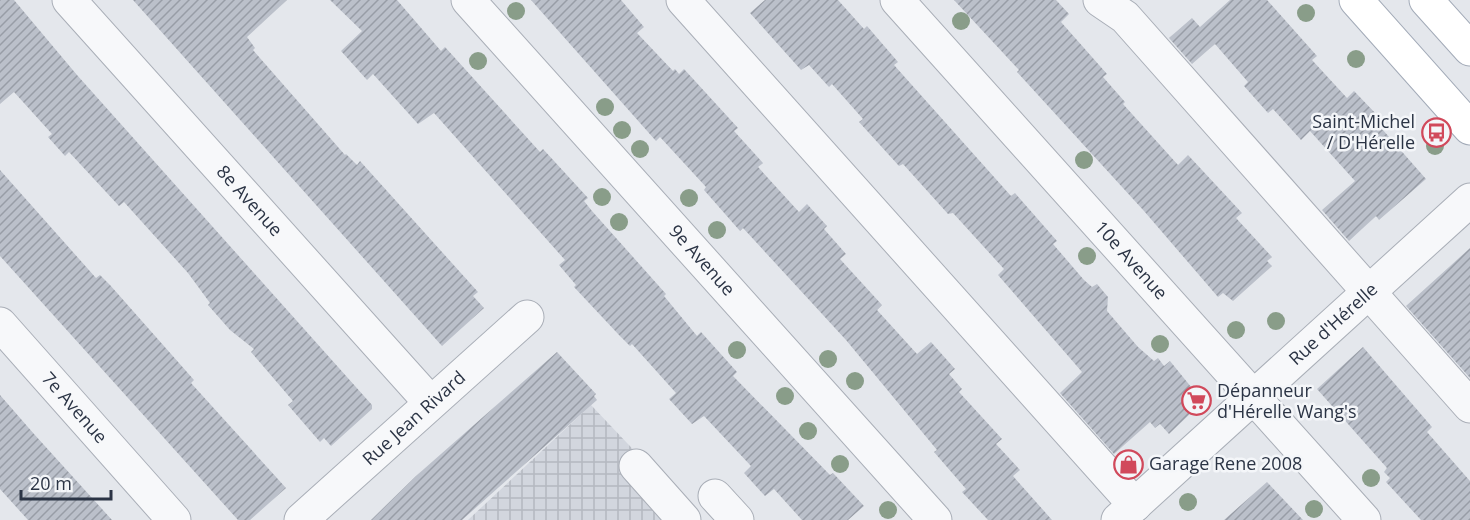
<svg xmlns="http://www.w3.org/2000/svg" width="1470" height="520" font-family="'Open Sans',sans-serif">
<defs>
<pattern id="industrial-grid" width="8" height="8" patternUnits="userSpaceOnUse" patternTransform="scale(1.5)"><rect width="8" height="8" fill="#d2d6de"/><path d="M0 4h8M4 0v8" fill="none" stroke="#b4b8c0"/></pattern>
<pattern id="building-hatch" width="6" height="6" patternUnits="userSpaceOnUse" patternTransform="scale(1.5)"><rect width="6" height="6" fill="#bbc0ca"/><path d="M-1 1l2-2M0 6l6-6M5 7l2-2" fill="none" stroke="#989da6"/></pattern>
</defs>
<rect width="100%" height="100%" fill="#e4e7ec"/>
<path fill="url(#industrial-grid)" d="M591,405L700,520H468Z"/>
<path fill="url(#building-hatch)" d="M0,0H14L77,75L372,405V409L331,446L324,438L320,442L288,405L293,401L251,352L254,349L230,330L208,305L210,303L188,273L124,202L119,206L69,152L65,156L48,137L52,134L14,92L0,104Z
M133,0H287L247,37L255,48L253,50L345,155L346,154L357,165L360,161L478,292L473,296L484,308L442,346Z
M330,0H397L441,51L445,47L540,152L543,149L588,198L584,201L592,211L666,294L664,296L697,336L701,332L737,372L733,376L830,475L833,473L864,506L848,520H802L774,489L765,496L744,473L751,466L704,416L692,424L669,399L676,393L632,344L630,346L619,335L574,287L576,285L559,265L565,260L434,113L418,124L373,74L367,80L341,51L362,31Z
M531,0H621L644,27L637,33L673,71L675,69L679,74L684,69L738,128L734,131L763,163L758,167L799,212L807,204L827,226L824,229L846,254L840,259L882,305L877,310L917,354L931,342L955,369L949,374L962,389L959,392L1002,439L996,444L1020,470L1013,476L1052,520H988L962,492L966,489L934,452L937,450L846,340L743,228L740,231L704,190L706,187L660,137L656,141Z
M765,0H838L864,29L867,26L898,62L894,65L1011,196L1015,193L1057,241L1053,244L1084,280L1092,287L1097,284L1108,297L1107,311L1138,347L1154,361L1158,358L1164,366L1170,361L1196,393L1194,410L1169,434L1160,424L1155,428L1150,422L1114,454L1060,393L1082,372L998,275L1004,269L953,213L948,214L903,164L899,166L859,122L863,119L832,84L829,87L809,65L801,70L750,13Z
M954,0H1056L1069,14L1061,22L1107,74L1103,77L1125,102L1123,104L1178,165L1188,155L1242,213L1236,218L1272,257L1267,261L1272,266L1233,301L1223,293L1218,297L1144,211L1017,72L1019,70Z
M1230,0H1267L1317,56L1312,60L1347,98L1354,91L1379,117L1375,121L1426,179L1379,220L1376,216L1349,241L1322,210L1355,181L1310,131L1301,140L1273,109L1268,113L1244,86L1248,82L1215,44L1192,64L1169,38L1192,18L1200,27Z
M0,170L96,278L100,275L110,285L194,380L191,383L286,488L250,520H238L0,256Z
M1470,248V378L1406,306Z
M1363,347L1432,427L1427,432L1470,481V520H1421L1386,482L1390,478L1384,472L1387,468L1317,389Z
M557,352L596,394L594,396L597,400L462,520H371L416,476Z
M0,395L34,434L112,520H28L0,489Z
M1267,482L1303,520H1224Z"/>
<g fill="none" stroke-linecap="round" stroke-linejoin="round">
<defs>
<g id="minor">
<path id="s1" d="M69,0L430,402"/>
<path id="s2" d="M468,0L935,520"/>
<path d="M683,0L1135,505"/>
<path id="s3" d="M897,0L1364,520"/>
<path d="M1100,0L1125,17L1470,406"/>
<path id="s4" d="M0,324L174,520"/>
<path d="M636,466L684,520"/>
<path d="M715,496L737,520"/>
<path id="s5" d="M301,520L527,317"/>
<path id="s6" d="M1118,520L1470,200"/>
</g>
<path id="major" d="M1356,0L1470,128
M1426,0L1470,49"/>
</defs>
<use href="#minor" stroke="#a9aeb7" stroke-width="35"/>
<use href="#major" stroke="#a3abb8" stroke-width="35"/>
<use href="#minor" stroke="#f7f8fa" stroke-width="33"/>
<use href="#major" stroke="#fff" stroke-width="33"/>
</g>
<g fill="#899d89">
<circle cx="516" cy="11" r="9"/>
<circle cx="1306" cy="13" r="9"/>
<circle cx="961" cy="21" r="9"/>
<circle cx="1356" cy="59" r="9"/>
<circle cx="478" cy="61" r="9"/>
<circle cx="605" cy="107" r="9"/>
<circle cx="622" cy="130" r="9"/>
<circle cx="1435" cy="146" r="9"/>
<circle cx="640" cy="149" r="9"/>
<circle cx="1084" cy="160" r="9"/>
<circle cx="602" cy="197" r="9"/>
<circle cx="689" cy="198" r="9"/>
<circle cx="619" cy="222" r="9"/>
<circle cx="717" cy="230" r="9"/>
<circle cx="1087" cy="256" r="9"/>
<circle cx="1276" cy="321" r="9"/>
<circle cx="1236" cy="330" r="9"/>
<circle cx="1160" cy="344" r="9"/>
<circle cx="737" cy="350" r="9"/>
<circle cx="828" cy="359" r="9"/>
<circle cx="855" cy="381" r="9"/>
<circle cx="785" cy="396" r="9"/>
<circle cx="808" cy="431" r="9"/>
<circle cx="840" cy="464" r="9"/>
<circle cx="1371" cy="478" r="9"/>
<circle cx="1188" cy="502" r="9"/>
<circle cx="1314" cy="509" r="9"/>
<circle cx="888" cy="510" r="9"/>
</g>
<defs>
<symbol id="bus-ring" viewBox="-11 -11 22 22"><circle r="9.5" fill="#f4f6f9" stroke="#d1495b" stroke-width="1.5"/><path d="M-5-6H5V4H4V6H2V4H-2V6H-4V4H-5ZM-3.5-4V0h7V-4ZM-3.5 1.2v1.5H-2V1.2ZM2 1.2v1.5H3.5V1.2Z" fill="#d1495b"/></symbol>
<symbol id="supermarket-ring" viewBox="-11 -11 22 22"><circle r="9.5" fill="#f4f6f9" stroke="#d1495b" stroke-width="1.5"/><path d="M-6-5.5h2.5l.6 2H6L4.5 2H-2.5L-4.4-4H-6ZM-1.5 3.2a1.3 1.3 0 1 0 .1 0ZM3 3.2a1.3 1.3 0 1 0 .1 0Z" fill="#d1495b"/></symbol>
<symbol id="shop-ring" viewBox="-11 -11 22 22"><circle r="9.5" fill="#f4f6f9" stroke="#d1495b" stroke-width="1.5"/><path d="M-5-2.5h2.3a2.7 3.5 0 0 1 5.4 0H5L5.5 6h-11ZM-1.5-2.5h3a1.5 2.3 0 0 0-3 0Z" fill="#d1495b"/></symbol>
</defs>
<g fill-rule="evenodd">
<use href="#bus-ring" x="1420" y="116" width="33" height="33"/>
<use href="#supermarket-ring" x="1180" y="384" width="33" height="33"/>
<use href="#shop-ring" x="1112" y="448" width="33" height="33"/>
</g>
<g text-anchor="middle" stroke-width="5" stroke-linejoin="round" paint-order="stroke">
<g font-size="18" fill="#2b3445" stroke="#f4f6f9" text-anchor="start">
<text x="1415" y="128" text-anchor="end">Saint-Michel<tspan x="1415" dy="21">/ D'Hérelle</tspan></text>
<text x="1217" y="397">Dépanneur<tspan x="1217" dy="21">d'Hérelle Wang's</tspan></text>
<text x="1149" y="470">Garage Rene 2008</text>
</g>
<g font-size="18" fill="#2b3445" stroke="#f4f6f9">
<text dy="6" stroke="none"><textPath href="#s1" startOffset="270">8e Avenue</textPath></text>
<text dy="6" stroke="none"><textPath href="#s2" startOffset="350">9e Avenue</textPath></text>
<text dy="6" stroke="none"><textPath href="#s3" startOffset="350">10e Avenue</textPath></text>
<text dy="6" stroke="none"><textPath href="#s6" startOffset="291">Rue d'Hérelle</textPath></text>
<text dy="6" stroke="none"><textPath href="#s4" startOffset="112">7e Avenue</textPath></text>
<text dy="6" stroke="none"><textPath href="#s5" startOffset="152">Rue Jean Rivard</textPath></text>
</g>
</g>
<path d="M21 490v9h90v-9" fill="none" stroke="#2b3445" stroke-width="3"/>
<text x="30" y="490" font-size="18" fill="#2b3445" stroke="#f4f6f9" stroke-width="4.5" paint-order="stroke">20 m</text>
</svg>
